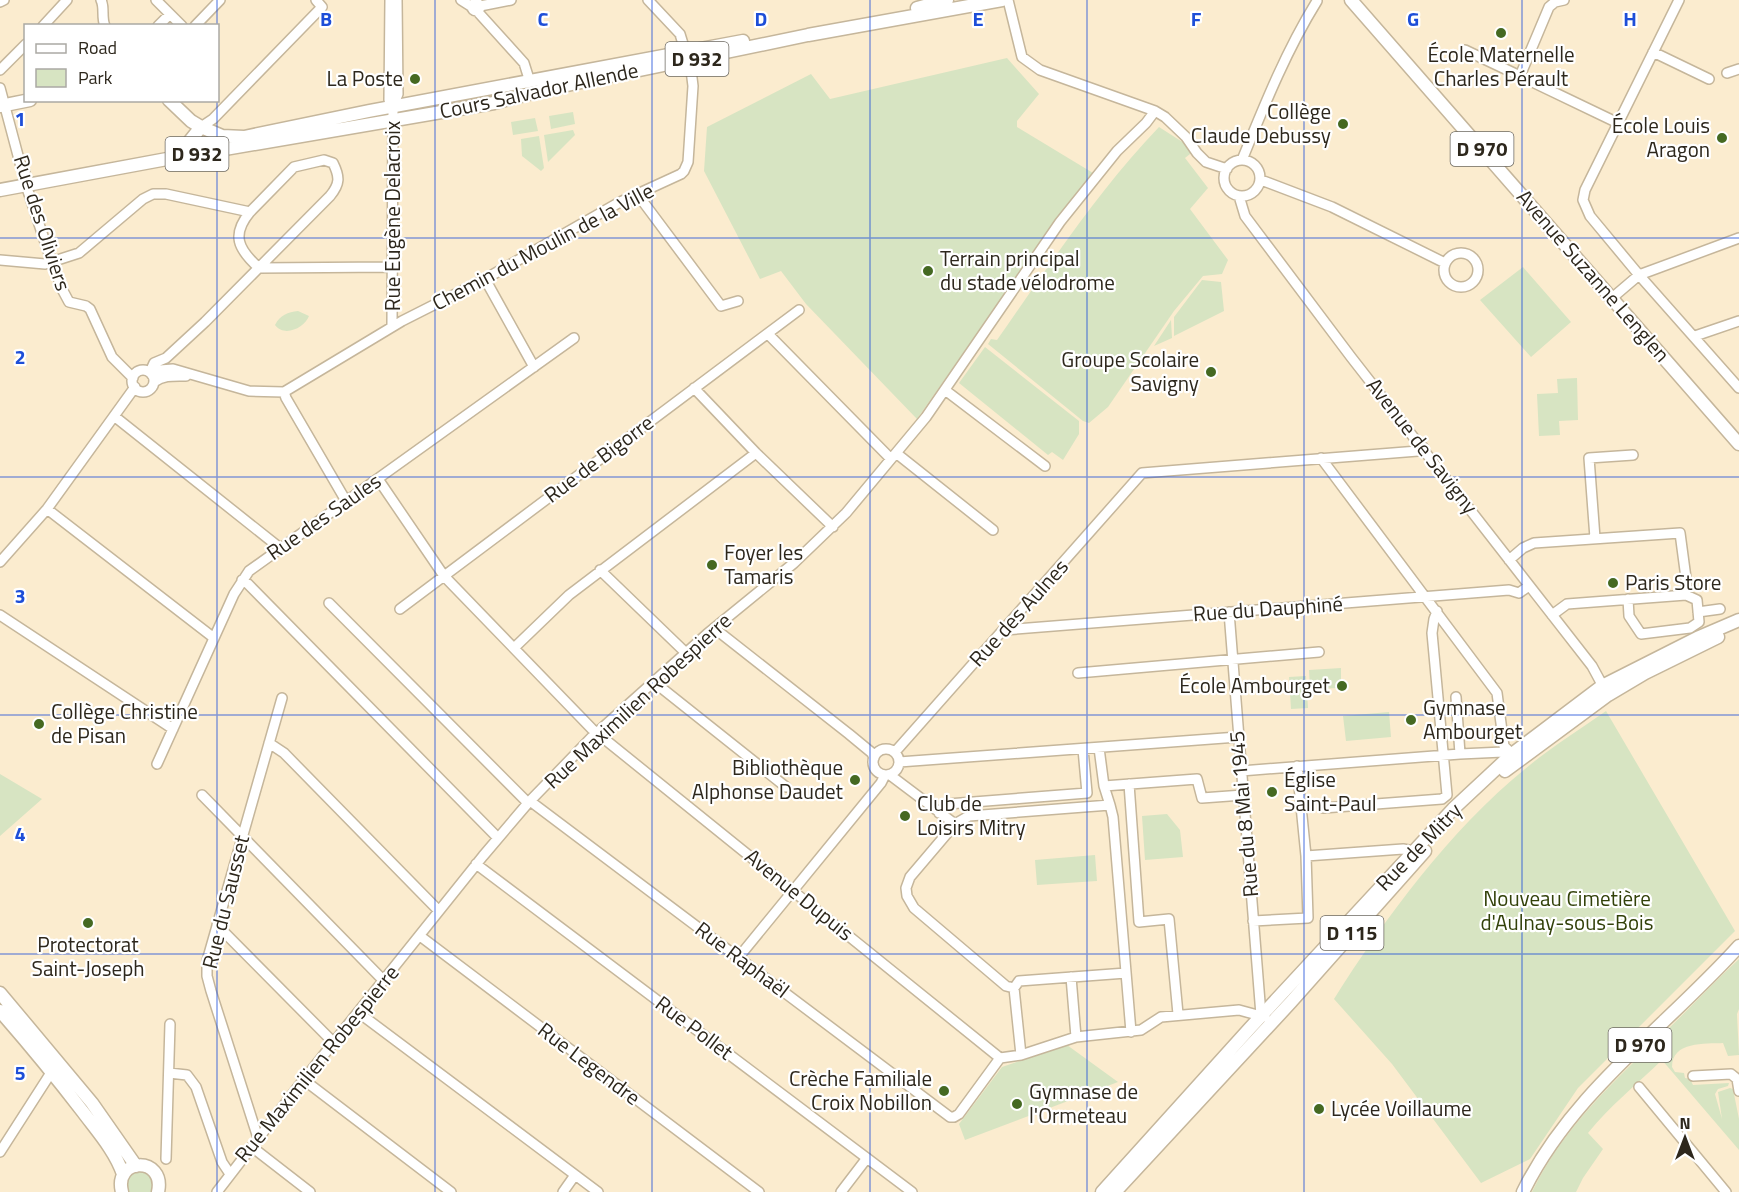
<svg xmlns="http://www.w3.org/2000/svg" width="1739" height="1192" font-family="'Titillium Web',sans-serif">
<rect width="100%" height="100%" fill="#fbeccf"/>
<path fill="#d7e4c2" d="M1007,58L1039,94L1017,121V127L1093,173L1060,215L917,419L806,304L781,271L760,279L704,171L707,127L811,74L830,99Z
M573,112L575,124L551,129L549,116Z
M535,118L538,131L513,135L511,122Z
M1159,127L1195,150L1185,158L1208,188L1190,209L1228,260L1222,274L1203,276L1174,311L1108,407L1089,423L1083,421L988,344L991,339L997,340C1048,267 1097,192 1159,127Z
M573,130L575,135L548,162L544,135Z
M539,136L544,168L541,171L522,156L521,139Z
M1523,267L1571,322L1531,357L1480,300Z
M1202,280L1221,282L1224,311L1174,336V317Z
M298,311L309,316C305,327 285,338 275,325C280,315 288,312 298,311Z
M1171,320L1172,338L1154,346Z
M985,347L1079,421V434L1063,460L1052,452L1048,455L959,383Z
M1577,378L1578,420L1559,421L1560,435L1539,436L1537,394L1558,393L1557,379Z
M1341,668V688L1310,689L1309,670Z
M1306,676L1308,708L1291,709L1289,677Z
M1606,711L1735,931L1578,1088L1530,1159L1481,1183L1392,1064L1334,999C1385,918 1450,830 1525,769C1550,748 1579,730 1606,711Z
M1389,712L1391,737L1346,741L1343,716Z
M0,774L42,799L0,836Z
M1167,814L1180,830L1183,857L1145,860L1142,816Z
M1095,855L1097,881L1037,885L1035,860Z
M1739,959V1009L1737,1014L1739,1055L1728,1056L1723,1043C1705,1044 1672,1041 1672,1067L1675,1072L1684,1073L1685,1078L1690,1079L1693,1085L1729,1083L1728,1086L1718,1089L1715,1094L1722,1119L1718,1092L1730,1088L1733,1089L1739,1119V1150L1662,1060C1637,1084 1610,1106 1588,1133L1603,1149L1583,1178L1576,1192H1532C1563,1128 1613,1082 1664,1033C1689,1009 1713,983 1739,959Z
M1067,1045L1118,1082L965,1140L959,1124L1002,1067Z
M141,1171C151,1174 156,1182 152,1192H128C124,1181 130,1173 141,1171Z"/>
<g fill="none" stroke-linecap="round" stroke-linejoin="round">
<defs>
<path id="minor" d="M101,0C105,8 101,17 105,26
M156,0L182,26
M390,0L389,100L393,106
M461,0L472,7
M1008,0L1022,57L1040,70L1155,111L1165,117L1186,137L1197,153L1206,162L1227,169
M1564,0L1555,2L1549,7L1520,76L1618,123
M1679,0L1585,190L1583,200L1590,216L1639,275L1739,388
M0,2L4,0
M472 7a4 4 0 1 1 8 0a4 4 0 1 1-8 0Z
M480,6L511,0
M477,11L524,63L530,82
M43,26L67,0
M158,26L170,14
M195,26L220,0
M1465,50L1520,76
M1653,52L1709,79
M0,70L26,44
M1727,73L1739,69
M0,88L20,163L25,172L26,185L47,248L62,289L69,302L86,306L90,309L112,357L133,378
M201,127L213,119L322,7L316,0
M1224 178a18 18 0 1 1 36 0a18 18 0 1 1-36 0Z
M1242,160C1264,106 1286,51 1317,1
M1261,180L1332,207L1445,263
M638,195L721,306L738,301
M1239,196L1245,216L1351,357L1592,666L1605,690
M250,212C231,235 238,249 259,268L392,267
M1444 270a17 17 0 1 1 34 0a17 17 0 1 1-34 0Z
M0,260L45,264L79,253L143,199L153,194H166L250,212L294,167L324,160L333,163C340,177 340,184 330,196L205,322L166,358L154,363L150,372
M485,279L534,367
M1612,298L1639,275L1739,238
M392,326L393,106L398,94L397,0
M768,334L891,459
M1695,336L1739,321
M132 381a11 11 0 1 1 22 0a11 11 0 1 1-22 0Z
M152,375L160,370L173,369L249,391L284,392L402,321L485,279L620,202L681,174L684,171L688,162L693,86L691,70L680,34L648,0
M154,382C164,375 173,376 186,376
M694,388L756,453L833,527
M945,390L1045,466
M284,392L286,398L346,501
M114,416L280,548
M896,453L993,530
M1321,458L1497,693L1504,746L1512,754
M378,479L444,576L592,729L1000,1058
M47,509L214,638
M1595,538L1589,458L1633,455
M1509,560L1523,548L1534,543L1680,533L1686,578V595L1567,604L1552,615
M0,562L47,509L135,387
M600,570L686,653
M242,580L248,584L498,838
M1628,599L1629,616L1641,634L1690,628L1699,622L1697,600L1686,595
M329,603L528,803
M400,609L799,310
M1229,612L1261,1015
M1698,612L1720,609
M0,615L173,729
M714,628L849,734L872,753L874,758
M1004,630L1509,590L1519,593L1529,586
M514,648L569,595L756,453
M1078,673L1319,652
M654,682L786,787
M1456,697L1460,754
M269,743L284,753L439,911
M1099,748L1104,786L1110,805
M873 762a13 13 0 1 1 26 0a13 13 0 1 1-26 0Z
M895,752L1142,473L1418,451L1423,447
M899,762L1238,737
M157,764L234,594L249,571L574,338
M1241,771L1460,754L1503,752L1512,754
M890,775L955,824
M1129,784L1139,922L1169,919L1178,1014
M1104,786L1197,779L1202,798L1243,795
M202,795L384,981
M530,801L950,1117H954L959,1114L1000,1058
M1323,808L1442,799L1447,795L1432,633L1434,619L1437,611
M939,813L948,804L1087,793L1083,749
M1306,856L1403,849L1414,851
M476,864L912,1192
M1253,921L1308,918L1306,856L1297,766
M217,925L334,1043
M420,936L759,1192
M738,958L881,783L885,775
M1071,977L1076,1037
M1014,988L1006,986L914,908L907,896L906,888L910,877L955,824L969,816L1110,805L1113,817L1131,1032
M1014,988L1019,981L1126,973
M1014,988L1021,1055
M359,1013L598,1192
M1000,1058L1021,1055L1076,1037L1141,1030L1161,1017L1239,1010L1265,1017
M169,1073L187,1075L196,1087L222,1162L230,1174
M1693,1076L1731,1074L1737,1079L1739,1091
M304,1080L451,1192
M1639,1087L1726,1192
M258,1138L211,991L207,976V961L282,698
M252,1147L310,1192
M0,1152L54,1068
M166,1159L170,1024
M217,1192L298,1087L483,856L528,803L592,737L707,634L794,563L846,513L926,417L1060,222L1117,151L1146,123L1155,111
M563,1192L575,1175
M841,1192L867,1158"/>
<path id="major" d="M1351,0L1739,444
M917,8L947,0
M169,100L191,121L201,127L222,136L244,137L369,111L743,41
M0,106L30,100
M177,157L201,127
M0,190L167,159L494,103L548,89L808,35L1002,0
M1505,771L1608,695L1645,673L1718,637
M0,993L92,1103L136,1166
M0,1011C29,1044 56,1077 83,1112C98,1132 115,1151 123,1174
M122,1192C113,1157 166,1156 158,1192
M1102,1192L1250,1028L1453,809L1512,754L1602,686L1697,638L1739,620
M1115,1192L1291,1002L1425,851
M1523,1192C1572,1092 1666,1027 1739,946"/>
</defs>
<use href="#minor" stroke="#c5b69b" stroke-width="12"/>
<use href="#major" stroke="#c5b69b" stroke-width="15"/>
<use href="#minor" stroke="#fff" stroke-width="9"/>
<use href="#major" stroke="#fff" stroke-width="12"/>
</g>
<path fill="none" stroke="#1d4ed8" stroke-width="1.5" stroke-opacity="0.55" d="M217,0V26M435,0V1192M652,0V1192M870,0V1192M1087,0V1192M1304,0V1192M1522,0V1192M217,100V1192M0,238H1739M0,477H1739M0,715H1739M0,954H1739"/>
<g fill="#456922" stroke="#fff" stroke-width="2">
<circle cx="1501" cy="33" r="6"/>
<circle cx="415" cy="79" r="6"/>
<circle cx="1343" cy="124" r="6"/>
<circle cx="1722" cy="138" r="6"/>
<circle cx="928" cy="271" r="6"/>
<circle cx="1211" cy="372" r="6"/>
<circle cx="712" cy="565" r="6"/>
<circle cx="1613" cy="583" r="6"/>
<circle cx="1342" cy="686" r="6"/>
<circle cx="1411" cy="720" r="6"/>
<circle cx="39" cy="724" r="6"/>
<circle cx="855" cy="780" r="6"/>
<circle cx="1272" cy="792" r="6"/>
<circle cx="905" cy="816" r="6"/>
<circle cx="88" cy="923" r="6"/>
<circle cx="944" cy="1091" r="6"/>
<circle cx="1017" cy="1104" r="6"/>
<circle cx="1319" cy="1109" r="6"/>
</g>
<g text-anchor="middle" stroke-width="4.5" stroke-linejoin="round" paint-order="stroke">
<g fill="#fff" stroke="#6c6860" stroke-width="1.5">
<rect x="665.5" y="42" width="63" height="34" rx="4.5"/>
<rect x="1450.5" y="132" width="63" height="34" rx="4.5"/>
<rect x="165.5" y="137" width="63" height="34" rx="4.5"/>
<rect x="1320.5" y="916" width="63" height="34" rx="4.5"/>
<rect x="1608.5" y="1028" width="63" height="34" rx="4.5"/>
</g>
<g font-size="20" font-weight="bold" fill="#2d271c">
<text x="697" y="66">D 932</text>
<text x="1482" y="156">D 970</text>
<text x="197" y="161">D 932</text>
<text x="1352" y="940">D 115</text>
<text x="1640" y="1052">D 970</text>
</g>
<g font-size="21" fill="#2d271c" stroke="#fff" text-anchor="start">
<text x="1501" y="62" text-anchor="middle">École Maternelle<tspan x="1501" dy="24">Charles Pérault</tspan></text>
<text x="403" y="86" text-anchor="end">La Poste</text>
<text x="1331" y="119" text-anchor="end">Collège<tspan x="1331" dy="24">Claude Debussy</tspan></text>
<text x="1710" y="133" text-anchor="end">École Louis<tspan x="1710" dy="24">Aragon</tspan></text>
<text x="940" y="266">Terrain principal<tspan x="940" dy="24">du stade vélodrome</tspan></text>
<text x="1199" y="367" text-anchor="end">Groupe Scolaire<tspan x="1199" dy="24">Savigny</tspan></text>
<text x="724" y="560">Foyer les<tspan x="724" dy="24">Tamaris</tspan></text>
<text x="1625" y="590">Paris Store</text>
<text x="1330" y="693" text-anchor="end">École Ambourget</text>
<text x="1423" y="715">Gymnase<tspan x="1423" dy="24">Ambourget</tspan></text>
<text x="51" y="719">Collège Christine<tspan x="51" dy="24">de Pisan</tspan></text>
<text x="843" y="775" text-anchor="end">Bibliothèque<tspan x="843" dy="24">Alphonse Daudet</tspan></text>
<text x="1284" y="787">Église<tspan x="1284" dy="24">Saint-Paul</tspan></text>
<text x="917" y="811">Club de<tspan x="917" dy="24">Loisirs Mitry</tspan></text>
<text x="88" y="952" text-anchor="middle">Protectorat<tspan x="88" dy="24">Saint-Joseph</tspan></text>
<text x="932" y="1086" text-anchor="end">Crèche Familiale<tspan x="932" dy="24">Croix Nobillon</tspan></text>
<text x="1029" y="1099">Gymnase de<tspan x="1029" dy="24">l'Ormeteau</tspan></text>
<text x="1331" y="1116">Lycée Voillaume</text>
</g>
<g font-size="21" fill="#2d271c" stroke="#fff">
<text transform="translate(539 91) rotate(-12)" y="7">Cours Salvador Allende</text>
<text transform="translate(393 216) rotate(-90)" y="7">Rue Eugène Delacroix</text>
<text transform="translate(42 223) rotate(72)" y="7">Rue des Oliviers</text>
<text transform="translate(543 247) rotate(-28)" y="7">Chemin du Moulin de la Ville</text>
<text transform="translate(1593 276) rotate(49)" y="7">Avenue Suzanne Lenglen</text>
<text transform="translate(1422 446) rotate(52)" y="7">Avenue de Savigny</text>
<text transform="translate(599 459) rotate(-37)" y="7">Rue de Bigorre</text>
<text transform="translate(324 517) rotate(-35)" y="7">Rue des Saules</text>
<text transform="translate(1268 609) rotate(-4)" y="7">Rue du Dauphiné</text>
<text transform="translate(1019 613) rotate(-48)" y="7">Rue des Aulnes</text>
<text transform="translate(638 701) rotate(-43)" y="7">Rue Maximilien Robespierre</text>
<text transform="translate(1244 814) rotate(-95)" y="7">Rue du 8 Mai 1945</text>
<text transform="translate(1419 847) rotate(-46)" y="7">Rue de Mitry</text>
<text transform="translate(799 895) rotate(39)" y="7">Avenue Dupuis</text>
<text transform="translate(226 902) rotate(-76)" y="7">Rue du Sausset</text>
<text transform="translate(742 960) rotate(37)" y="7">Rue Raphaël</text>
<text transform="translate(694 1028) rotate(37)" y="7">Rue Pollet</text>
<text transform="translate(317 1064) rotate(-51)" y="7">Rue Maximilien Robespierre</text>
<text transform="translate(589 1064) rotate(37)" y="7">Rue Legendre</text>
</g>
<g font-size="21" fill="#324109" stroke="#fff">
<text x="1567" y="906">Nouveau Cimetière<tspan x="1567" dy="24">d'Aulnay-sous-Bois</tspan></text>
</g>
</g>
<g font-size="20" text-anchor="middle" font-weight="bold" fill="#1d4ed8" stroke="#fff" stroke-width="4.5" stroke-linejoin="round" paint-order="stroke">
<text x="326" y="26">B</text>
<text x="543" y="26">C</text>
<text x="761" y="26">D</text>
<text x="978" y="26">E</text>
<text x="1196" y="26">F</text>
<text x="1413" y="26">G</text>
<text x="1630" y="26">H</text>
<text x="20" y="126">1</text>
<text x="20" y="364">2</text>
<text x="20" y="603">3</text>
<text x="20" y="841">4</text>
<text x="20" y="1080">5</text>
</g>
<rect x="24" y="24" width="195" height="78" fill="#ffffff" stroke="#aba9a4" stroke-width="1.5"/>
<rect x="36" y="44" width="30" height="9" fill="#ffffff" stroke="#aba9a4" stroke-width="1.5"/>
<text x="78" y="54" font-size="18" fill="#2d271c">Road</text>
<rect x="36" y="69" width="30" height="18" fill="#d7e4c2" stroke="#aba9a4" stroke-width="1.5"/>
<text x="78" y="84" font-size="18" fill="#2d271c">Park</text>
<g transform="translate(1685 1138)" stroke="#ffffff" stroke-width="4.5" paint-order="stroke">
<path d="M0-4.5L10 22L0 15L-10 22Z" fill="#2d271c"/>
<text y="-9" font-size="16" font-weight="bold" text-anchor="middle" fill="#2d271c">N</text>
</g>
</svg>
